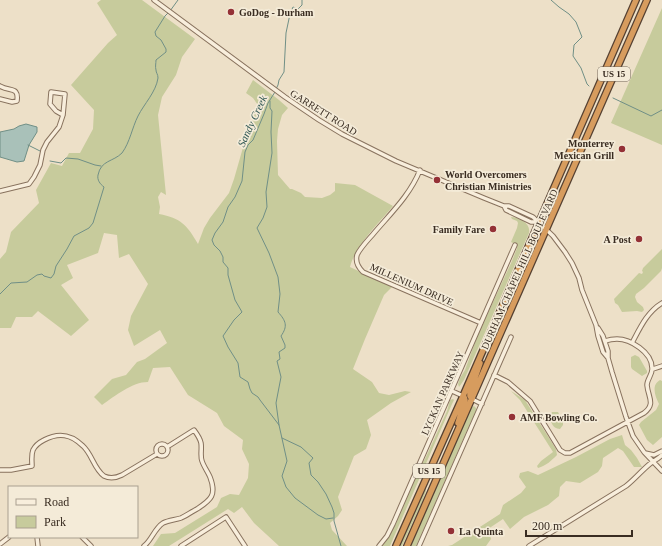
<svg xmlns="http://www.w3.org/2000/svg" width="662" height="546" font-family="Georgia,serif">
<rect width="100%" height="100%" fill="#ede0c8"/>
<path fill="#c7cb9c" d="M101,0H142L195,39L182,57L176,75L162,97L158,115L166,195L161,192L158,197L160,207L159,214C181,218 187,225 198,244L204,228L210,218L229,193L234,179L246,137L258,105L253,98L246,93L253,80L279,100L288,108L282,115L278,129L277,141L278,175L290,189H292L301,193L305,197L322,198L330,195L335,191V183L355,185L393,206C379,223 355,246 350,267L392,287L384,295L365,339L353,369L372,382L379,393L389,395L405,391L411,392L391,403L367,420L371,435L366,449L354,456L338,497L342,510L338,516L330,523L332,530L347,546H279L254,523L242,507L234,513L228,509L169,546H153L161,534L175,533L217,507L221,498L230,494L239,495L248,478L249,464L242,449L243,440L224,426L217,413L188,395L170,367L153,368L148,382C132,382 115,396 102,405L94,397L112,379L126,375L137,362L145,359L167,343L160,330L134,346L128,330L131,316L148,284L129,254L119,258L117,235L104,233L98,253L67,265L73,278L61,285L89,320L71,336L38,311L32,317H16L11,328H0V259L6,252L11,232L39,203L36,190L51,163L62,166L69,153H80L93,129L94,110L71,85L108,43L117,35L97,3Z
M662,8V145L611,123Z
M511,217C519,217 531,223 529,233L464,380L459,387L458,384L460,378L465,370L477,337L512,261L517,248V245L511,242L517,228L518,223L517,221L512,219Z
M662,249V268L661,271L644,288L636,294L635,297L637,302L643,307L644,310L642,312L637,311L622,312L618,305L615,303L614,299L639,273L642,274L643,272L642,271L643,268Z
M635,355L639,357L647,371V373L642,376L632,369L631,367V357Z
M660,380L662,381V437L653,445L647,440L639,425L641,422L656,410L659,404C655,396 651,385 660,380Z
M511,391L525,400L556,449L557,455C552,460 546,466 538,468L537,466L541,461L553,452L520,400Z
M453,399L454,400L452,404L393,539L390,546H381L389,536L397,521L414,481L421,465L425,459L447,411L450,400Z
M474,406L476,408V411C455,456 437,501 416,546H411L471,408Z
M552,412H558L563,422V425L560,429C551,428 553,422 548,418C546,416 545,415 543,413H545L550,415L551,414Z
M622,435L625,445L631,450L637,458L642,467H634L623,451L618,448L603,458L602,466L598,472L580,483L566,481L560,487L559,496L548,505L524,517L510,529L503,519L488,529L491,539L486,546H448L452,545L500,514L503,505L521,493L526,487L519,477L520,473L528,471L538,475L576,457L610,439Z
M426,487V491L422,502L402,546H399Z"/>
<path fill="#a9c1b9" stroke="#708f86" d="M26,124L37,127V132L29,145L24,161L17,162L0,157V132L14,129L19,126Z"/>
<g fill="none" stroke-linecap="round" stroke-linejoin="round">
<path stroke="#708f86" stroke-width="1" d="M551,0L559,7L569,14L576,22L582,37L574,45L573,56L581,68L587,84L589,86
M170,11L178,0
M276,89L278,85L279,80L284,72L286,33L290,14L293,7L298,9L302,5V0
M275,92L268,103L264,114L253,140L248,145L245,152L242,181L235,197L228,207L223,222L215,233L212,240L214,245L220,251L223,257V262L228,268V275L235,300L242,312L234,320L223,336L228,347L238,363L240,377L248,382L250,389L252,393L258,397L260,400L279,425L287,461L282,476L286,487L295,498L318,515L326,519L333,518
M613,98L651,116L662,110
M270,101V108L272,111L271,132L272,153L266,192L267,207L263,218L257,228L269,253L278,277L280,294L278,312C286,321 288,326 281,336L285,345V348L279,352L280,359L277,361L281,377L276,403L279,425
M28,145L40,151
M50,161L61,163L66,158L78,159L95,165L101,166
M0,294L11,283L27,282L37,275L42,274L44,276L51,278L54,274L56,266L67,249L74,236L89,228L93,223L104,187C100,184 97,180 98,175C101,160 113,162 122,153C130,142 132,128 138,116C144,104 156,92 158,78C158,74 156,73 156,70C155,67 156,63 156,60L166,52V49L161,40L156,36L155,32L165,16L168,13
M282,438L301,447L313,458L309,463L311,475L318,482L326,494L332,507L334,513V521L341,546"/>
<defs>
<path id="minor" d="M154,0L285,97L319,120L342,134L396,161L484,198L504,206H509L533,217L553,236L565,252L572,263L579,278L582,290L596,325L598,336L603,352L608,358
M0,86C10,92 19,86 17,101L12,102L0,99
M420,170C410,195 391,213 374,233C369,239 360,248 357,255C355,262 358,267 363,272L481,323
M0,191L29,184L34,177L40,165L43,150L47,142L59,127L63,115L65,94L51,92L50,104L56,111L63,115
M504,206L506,210L531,222H538
M598,328L603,336L608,351V358L612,372L626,417L633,436L644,452L662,471
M632,343C640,328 647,312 662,303
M653,369L662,366
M494,375L508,382L530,401L560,450L565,453H570L644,413C656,404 648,397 647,385C647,379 653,374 652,368C652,352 630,339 617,339C613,339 608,340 605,341
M452,391L463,396
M472,399L482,404
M156 450a6 6 0 1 1 12 0a6 6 0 1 1-12 0Z
M645,453L654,455L662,451
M0,470H11L32,466C32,461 31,455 33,450C35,446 40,442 44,440C59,432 71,434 83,446C92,454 94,469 104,476C110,479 116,478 122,475L157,454
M37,537L38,546
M82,537L91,546
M0,544L9,537
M144,546C152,540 154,529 163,523C169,520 175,520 181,518C186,516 191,512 197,509C211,500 217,495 210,477C208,472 204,467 202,461C200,456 202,449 201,443C200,438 197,434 194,430L167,447
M181,546L226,517L245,546
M379,546L387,536L393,524L515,245
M419,546L511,337
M529,546L626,486C635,479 642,470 651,463C655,460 658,459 662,455"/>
<path id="highway" d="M472,399L470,396V392L480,363
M458,423L465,400L464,397L463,396
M396,546L463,396L636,0
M407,546L647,0"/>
</defs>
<use href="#minor" stroke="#88725e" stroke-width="5.5"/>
<use href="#highway" stroke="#564132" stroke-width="8"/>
<use href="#minor" stroke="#f8eedc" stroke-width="3.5"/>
<use href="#highway" stroke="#d79c5e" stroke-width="5.5"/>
</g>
<g fill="#943136" stroke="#f4ebd8" stroke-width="1.5">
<circle cx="231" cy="12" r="4"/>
<circle cx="622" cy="149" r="4"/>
<circle cx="437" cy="180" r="4"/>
<circle cx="493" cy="229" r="4"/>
<circle cx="639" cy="239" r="4"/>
<circle cx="512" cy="417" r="4"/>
<circle cx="451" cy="531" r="4"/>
</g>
<g text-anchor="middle" stroke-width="3.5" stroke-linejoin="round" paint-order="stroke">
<g fill="#f4ebd8" stroke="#716558" stroke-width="1">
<rect x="598" y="67" width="32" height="14" rx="3"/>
<rect x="413" y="464" width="32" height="14" rx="3"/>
</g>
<g font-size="9" font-weight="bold" fill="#392c21">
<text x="614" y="77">US 15</text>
<text x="429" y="474">US 15</text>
</g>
<g font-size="10" font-weight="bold" fill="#392c21" stroke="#f4ebd8" text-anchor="start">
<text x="239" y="16">GoDog - Durham</text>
<text x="614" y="147" text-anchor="end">Monterrey<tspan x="614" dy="12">Mexican Grill</tspan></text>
<text x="445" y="178">World Overcomers<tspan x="445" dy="12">Christian Ministries</tspan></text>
<text x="485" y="233" text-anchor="end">Family Fare</text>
<text x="631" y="243" text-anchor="end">A Post</text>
<text x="520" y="421">AMF Bowling Co.</text>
<text x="459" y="535">La Quinta</text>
</g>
<g font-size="10" fill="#392c21" stroke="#f4ebd8">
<text transform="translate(324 112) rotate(32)" y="4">GARRETT ROAD</text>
<text transform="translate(519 269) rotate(-66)" y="4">DURHAM-CHAPEL HILL BOULEVARD</text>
<text transform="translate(412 284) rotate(24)" y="4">MILLENIUM DRIVE</text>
<text transform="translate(442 393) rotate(-66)" y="4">LYCKAN PARKWAY</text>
</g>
<g font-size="11" font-style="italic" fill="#315854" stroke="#f4ebd8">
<text transform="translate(252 121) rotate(-65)" y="4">Sandy Creek</text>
</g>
</g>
<rect x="8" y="486" width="130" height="52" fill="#f4ebd8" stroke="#a99f8f"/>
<rect x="16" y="499" width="20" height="6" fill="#f8eedc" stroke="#a99f8f"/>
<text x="44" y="506" font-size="12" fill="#392c21">Road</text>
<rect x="16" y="516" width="20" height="12" fill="#c7cb9c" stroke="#a99f8f"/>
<text x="44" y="526" font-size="12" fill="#392c21">Park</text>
<path d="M526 530v6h106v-6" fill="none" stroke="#392c21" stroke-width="2"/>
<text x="532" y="530" font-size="12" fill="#392c21" stroke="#f4ebd8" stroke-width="3" paint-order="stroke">200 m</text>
</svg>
